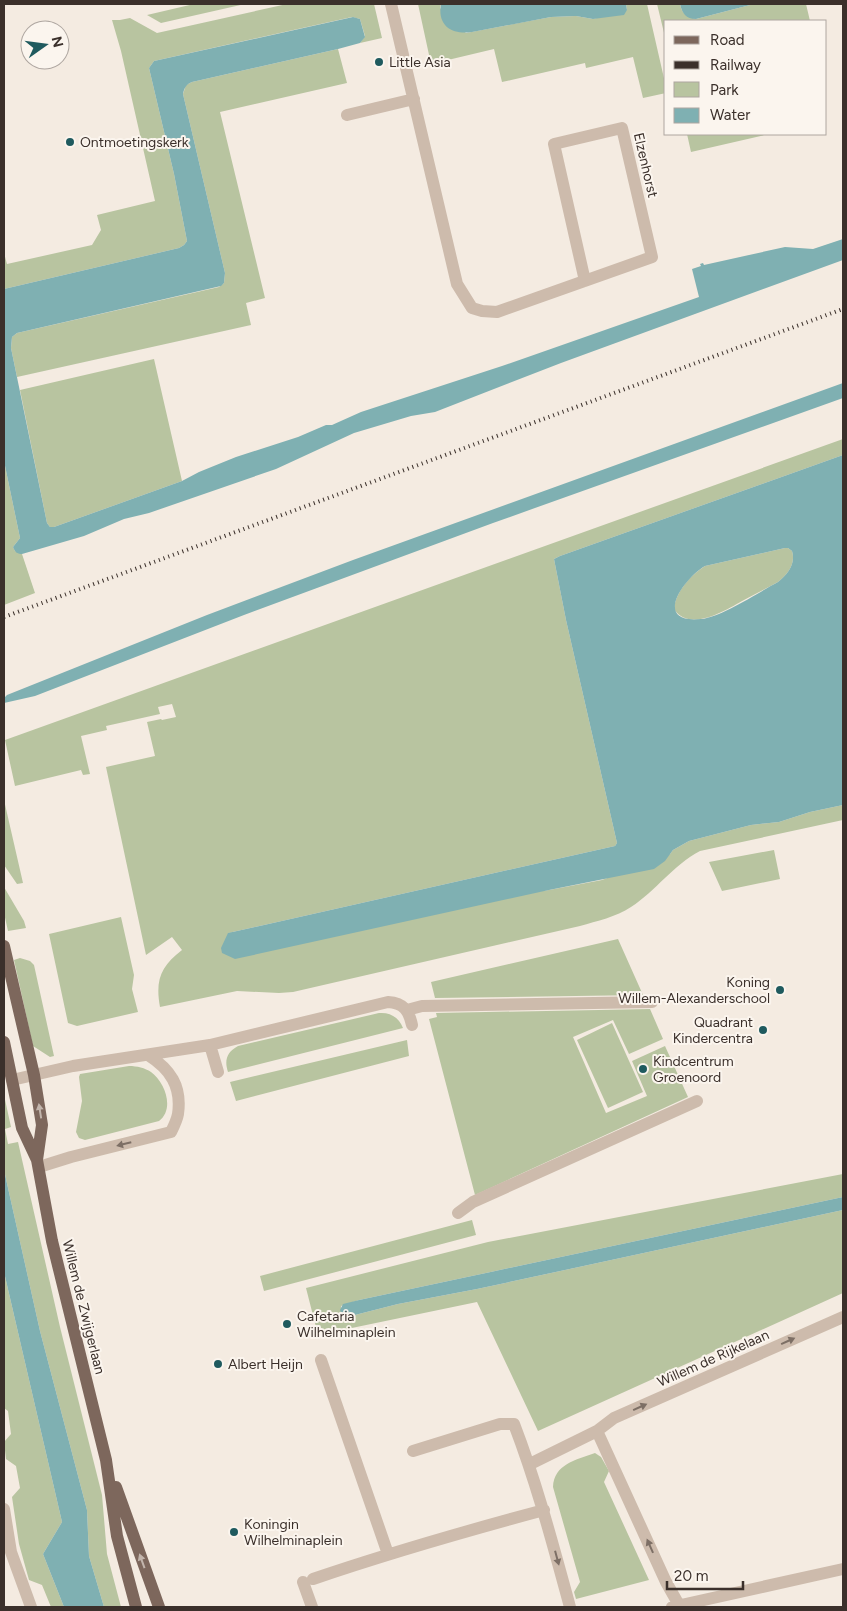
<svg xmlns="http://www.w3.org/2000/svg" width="847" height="1611" font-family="Figtree,sans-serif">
<rect width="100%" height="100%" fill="#f4ebe1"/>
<path fill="#b8c4a0" d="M194,4H245L161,23L147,15Z
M287,4H374L382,38L360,43L365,36L360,19L352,17L154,61L149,68L174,174L187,241L184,245L179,248L4,289V253L7,264L92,245L101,230L97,215L155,201L121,51L112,20H120L130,18L157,33Z
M418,4H441L440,8L466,33L551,17L576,16L593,19L627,10L626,4H647L666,87V93L643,98L633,57L586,68L585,63L502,82L494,49L431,64Z
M657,4H680C682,14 686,16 696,19L754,4H806L810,21H666V41Z
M338,49L347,83L220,112L265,298L246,303L251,325L17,377L11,348L12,337L17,333L219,287L224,283L225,273L183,94L186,85L192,82Z
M687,134H769L691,152Z
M154,359L182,481L54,527H50L47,523L20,390Z
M843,439V455L560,556L554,559L566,620L617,843L615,846L228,933L549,890L602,880L670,854L673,850L689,841L751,825L779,822L810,812L843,805V820L700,851C673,865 656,891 631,907C616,917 597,921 580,926L293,992L279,993L237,991L160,1007C155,980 161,966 182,950L172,937L146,955L106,767L155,756L147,722L161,719L162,720L176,717L172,704L158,707L160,714L106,726L107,730L81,736L90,774L83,775L81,770L15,786L5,740Z
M4,461L20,538L13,547L15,551L22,554L35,593L4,605Z
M785,548H788L792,551C796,563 788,574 778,582C767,588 755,594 744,600C726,610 690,633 674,609C676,591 691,575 705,566Z
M4,800L23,883L17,884L4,865Z
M774,850L780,879L722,891L709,862Z
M4,887L24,921L26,928L8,931L4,913Z
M121,917L134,975L132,989L138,1012L77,1026L68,1023L49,934Z
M618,939L643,995L435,998L431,982Z
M20,958L30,961L34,965L54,1056L50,1057L33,1046L14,960Z
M650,1009L663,1039L629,1054L613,1020L573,1037L606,1113L647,1096L632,1061L665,1046L688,1097L475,1195L429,1019L437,1017L436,1013Z
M379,1013C391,1012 399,1018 403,1028L228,1072C224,1060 227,1052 238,1046Z
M612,1023L643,1092L608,1108L577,1040Z
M407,1040L409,1056L236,1101L230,1082Z
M129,1066C137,1066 145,1068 151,1072C165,1082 175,1109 159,1121L85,1140L79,1138L76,1132L82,1101L79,1077L80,1074Z
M4,1095L11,1127L5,1129L8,1144L18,1142L60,1327L102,1495L107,1554L121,1607H104L89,1556L87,1510L40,1331L4,1170Z
M843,1174V1197L359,1300L341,1306V1313L347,1317L398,1304L477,1289L843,1210V1293L538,1431L477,1302L318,1335L306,1288L488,1242Z
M472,1220L476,1235L264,1291L260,1276Z
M4,1272L62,1522L43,1554L64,1607H51L42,1585L29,1580L19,1544L12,1497L20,1488L16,1466L6,1459L4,1442L11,1434L8,1411L4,1408Z
M595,1453L601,1457L609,1471L604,1482L649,1580L576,1599L574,1592L580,1582L553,1487C554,1464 576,1460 595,1453Z"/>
<path fill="#7fb0b2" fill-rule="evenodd" d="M441,4H626L627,10L624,15L593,19L576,16L551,17L472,32C452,35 437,26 441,4Z
M680,4H754L696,19C686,19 682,13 680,4Z
M353,17L360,19L365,37L360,43L338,49L192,82C186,84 184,89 183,94L225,273L224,283L221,286L17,333L12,337L11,348L47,523L50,527H54L182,481L199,472L236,457L298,437L326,425H332L361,412L502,366L699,297L692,269L701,266L700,264L703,263L704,265L785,247L813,249L843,239V260L561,363L435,412L411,416L354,433L276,469L149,513L124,519L84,536L22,554C17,554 15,552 13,547L20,538L4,461V289L179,248L184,245L187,241L174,174L149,68L154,61Z
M843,383V398L493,523L244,615L35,696L4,703V698L7,695L207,615L353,560Z
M843,455V805L810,812L779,822L751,825L689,841L673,850L665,861L654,869L549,890L235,959L222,953L221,948L228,933L615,846L617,843L566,620L554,559L560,556ZM785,548H788L792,551C796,563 788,574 778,582C759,592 722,617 701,619C652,624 683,579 705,566Z
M4,1170L40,1331L87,1510L89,1556L104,1607H64L43,1554L62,1522L4,1272Z
M843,1197V1210L477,1289L398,1304L347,1317L342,1315L340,1310L343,1304L359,1300Z"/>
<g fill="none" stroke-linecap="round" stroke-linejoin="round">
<path stroke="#cdbbac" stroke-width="12" d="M391,4L457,284L472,308L482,311L497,312L652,257L622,128L554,144L585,281
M347,115L414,99
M407,1010L422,1006L652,1002
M210,1045L218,1072
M12,1080L73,1066L210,1045L388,1002C404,1003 409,1011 412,1025
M39,1167L71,1157L171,1132C174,1126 177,1120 178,1114C182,1086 170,1069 148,1055
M458,1213L473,1202L697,1101
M321,1360L388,1554
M597,1431L666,1582L679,1605
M413,1451L500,1424H514C537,1484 553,1545 570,1607
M530,1464L597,1431L614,1418L843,1317
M4,1509L11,1552L31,1607
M313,1579C389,1553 466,1531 544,1510
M303,1582L312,1607
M672,1607L843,1569"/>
<path stroke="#7d675c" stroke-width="12" d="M4,946L34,1075L42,1125L37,1160
M4,1042L22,1128L37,1160L52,1241L106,1460L117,1536L136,1607
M116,1487L159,1607"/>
<path stroke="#3b302b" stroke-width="4" stroke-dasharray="1 4" stroke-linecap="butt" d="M4,617L843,309"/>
</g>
<defs><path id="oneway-solid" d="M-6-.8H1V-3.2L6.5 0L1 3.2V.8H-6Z" transform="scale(1.25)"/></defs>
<g fill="#c2b5ac">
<use href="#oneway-solid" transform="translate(40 1111) rotate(-99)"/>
<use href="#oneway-solid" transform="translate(142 1561) rotate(-110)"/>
</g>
<g fill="#7d6f65">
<use href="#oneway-solid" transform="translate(124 1144) rotate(166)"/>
<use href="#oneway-solid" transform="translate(788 1341) rotate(-24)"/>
<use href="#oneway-solid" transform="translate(640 1407) rotate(-24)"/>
<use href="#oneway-solid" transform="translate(650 1546) rotate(-114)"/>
<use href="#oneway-solid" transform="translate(557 1558) rotate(75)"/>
</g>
<g fill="#1f5a5e" stroke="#fbf5ee" stroke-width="2">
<circle cx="379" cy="62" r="5"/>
<circle cx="70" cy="142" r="5"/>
<circle cx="780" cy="990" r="5"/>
<circle cx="763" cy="1030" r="5"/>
<circle cx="643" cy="1069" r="5"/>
<circle cx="287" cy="1324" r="5"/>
<circle cx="218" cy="1364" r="5"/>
<circle cx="234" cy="1532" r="5"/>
</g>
<g text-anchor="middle" stroke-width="4" stroke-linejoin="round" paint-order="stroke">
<g font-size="14" fill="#3b302b" stroke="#fbf5ee" text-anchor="start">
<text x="389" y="67">Little Asia</text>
<text x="80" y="147">Ontmoetingskerk</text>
<text x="770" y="987" text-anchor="end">Koning<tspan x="770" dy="16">Willem-Alexanderschool</tspan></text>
<text x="753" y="1027" text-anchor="end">Quadrant<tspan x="753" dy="16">Kindercentra</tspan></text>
<text x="653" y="1066">Kindcentrum<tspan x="653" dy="16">Groenoord</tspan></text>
<text x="297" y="1321">Cafetaria<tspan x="297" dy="16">Wilhelminaplein</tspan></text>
<text x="228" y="1369">Albert Heijn</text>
<text x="244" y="1529">Koningin<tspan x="244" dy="16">Wilhelminaplein</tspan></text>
</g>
<g font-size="14" fill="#3b302b" stroke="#fbf5ee">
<text transform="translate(646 165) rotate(77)" y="5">Elzenhorst</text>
<text transform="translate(84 1307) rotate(76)" y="5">Willem de Zwijgerlaan</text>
<text transform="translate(713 1358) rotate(-24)" y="5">Willem de Rijkelaan</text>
</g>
</g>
<rect width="847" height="1611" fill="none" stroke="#3b302b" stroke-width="10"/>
<rect x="664" y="20" width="162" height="115" fill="#fbf5ee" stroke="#aea6a0"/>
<rect x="674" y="36" width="25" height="8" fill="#7d675c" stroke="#aea6a0"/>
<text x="710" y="45" font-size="15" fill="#3b302b">Road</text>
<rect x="674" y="61" width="25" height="8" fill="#3b302b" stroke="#aea6a0"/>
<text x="710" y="70" font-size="15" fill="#3b302b">Railway</text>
<rect x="674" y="82" width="25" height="15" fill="#b8c4a0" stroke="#aea6a0"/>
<text x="710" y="95" font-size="15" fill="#3b302b">Park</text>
<rect x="674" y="108" width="25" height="15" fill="#7fb0b2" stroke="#aea6a0"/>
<text x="710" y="120" font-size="15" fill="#3b302b">Water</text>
<g transform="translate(45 45) rotate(76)"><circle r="24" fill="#fbf5ee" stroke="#aea6a0"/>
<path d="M0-4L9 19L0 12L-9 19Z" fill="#1f5a5e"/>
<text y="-8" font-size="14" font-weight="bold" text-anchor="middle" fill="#3b302b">N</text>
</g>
<path d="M667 1581v8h76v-8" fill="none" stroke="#3b302b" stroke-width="2.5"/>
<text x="674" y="1581" font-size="15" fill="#3b302b" stroke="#fbf5ee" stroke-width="4" paint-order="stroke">20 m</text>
</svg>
